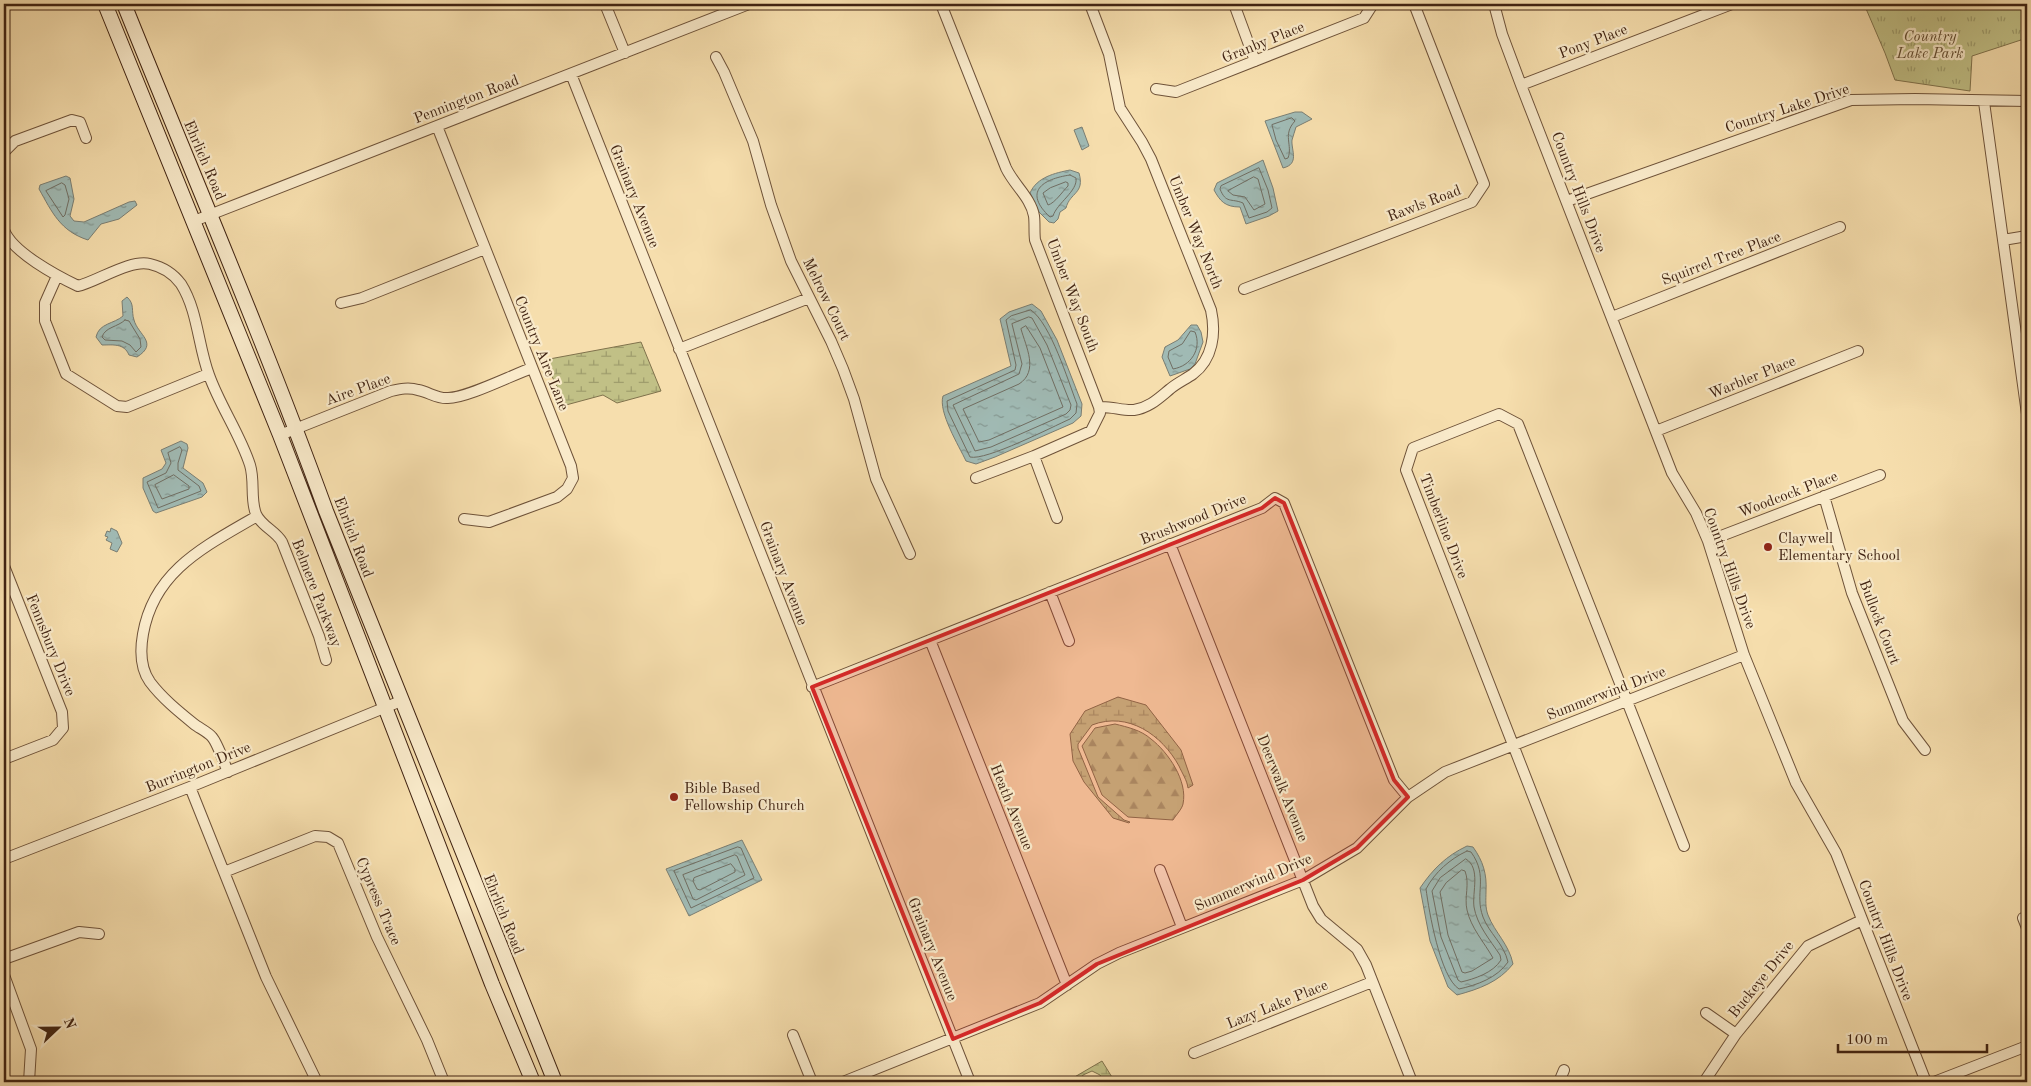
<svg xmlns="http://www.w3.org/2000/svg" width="2031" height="1086" font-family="'Old Standard TT',serif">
<defs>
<pattern id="forest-firs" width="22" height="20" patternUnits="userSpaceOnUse" patternTransform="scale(1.25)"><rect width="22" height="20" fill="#c1c086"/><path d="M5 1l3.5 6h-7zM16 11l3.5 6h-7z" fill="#9e9c6c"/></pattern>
<pattern id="wetland-marsh" width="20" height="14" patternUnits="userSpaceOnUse" patternTransform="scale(1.25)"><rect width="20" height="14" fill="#c1c086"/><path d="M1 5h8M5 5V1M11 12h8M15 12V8" fill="none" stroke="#9e9c6c"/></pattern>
<pattern id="park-tufts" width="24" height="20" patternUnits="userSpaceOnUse" patternTransform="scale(1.25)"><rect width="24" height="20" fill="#c1c086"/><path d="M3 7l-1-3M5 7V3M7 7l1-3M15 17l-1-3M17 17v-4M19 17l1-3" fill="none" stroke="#9e9c6c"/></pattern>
<pattern id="water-ripples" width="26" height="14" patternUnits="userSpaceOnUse" patternTransform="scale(1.25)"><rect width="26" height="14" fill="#a0bab4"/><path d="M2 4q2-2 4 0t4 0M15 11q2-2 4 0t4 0" fill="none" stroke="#849791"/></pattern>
</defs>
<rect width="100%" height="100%" fill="#f6dead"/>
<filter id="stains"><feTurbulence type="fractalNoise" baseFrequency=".004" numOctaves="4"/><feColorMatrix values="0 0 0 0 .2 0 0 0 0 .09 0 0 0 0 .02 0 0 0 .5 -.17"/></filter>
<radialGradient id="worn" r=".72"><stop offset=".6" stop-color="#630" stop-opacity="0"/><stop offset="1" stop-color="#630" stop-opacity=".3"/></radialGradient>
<path fill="url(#forest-firs)" stroke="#80724c" d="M1115,724C1127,727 1141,730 1151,739C1168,752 1188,781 1183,804C1182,809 1176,815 1173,820L1128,817L1102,795L1082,746L1095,728Z"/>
<path fill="url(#wetland-marsh)" stroke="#80724c" d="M641,342L661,391L617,403L603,395L566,405L544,360Z
M1118,697L1146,705L1181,750L1193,785L1188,788C1187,780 1182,773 1179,766C1162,735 1128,711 1092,725L1078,744V748L1098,797L1124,820L1130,822L1129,823L1113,818L1084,782L1073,761L1070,734L1085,711Z
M1102,1061L1115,1082H1104L1100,1075L1092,1071L1083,1075L1079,1082H1066Z"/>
<path fill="url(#park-tufts)" stroke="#80724c" d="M1864,4H2027V38L1972,56L1970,91L1895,80L1885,53Z"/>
<path fill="url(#water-ripples)" stroke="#7a7e73" d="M1295,112H1302L1312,119L1296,127C1295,131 1293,136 1292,140C1291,150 1300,164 1283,168L1265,121Z
M1082,127L1089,146L1082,150L1074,130Z
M1263,160L1273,188L1278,211L1269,216L1246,224L1240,207C1225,207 1220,201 1214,190L1217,183Z
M1070,170L1079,173C1085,194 1070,192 1066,208L1060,212L1058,219L1054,223L1049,222L1039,212L1030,193C1037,177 1055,173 1070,170Z
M66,176L70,178L74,199L70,216L74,221L84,222L129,202L135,201L137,205L119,219L101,224L88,240C60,231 52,212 39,189L40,185Z
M127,297C135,304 131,311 134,320C138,335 159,343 137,357L129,355C124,343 113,345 102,345L96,337C99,323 114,324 123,316L122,301Z
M1032,304L1041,311L1057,340L1082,404L1081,416L1073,423L995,457L976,464L966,461C959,446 938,412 943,396L1011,366L1000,319L1009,312Z
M1191,325H1197L1201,332L1203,342L1195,364L1190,369L1170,376L1162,357L1165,347L1178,340Z
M181,441L187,444L188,448L183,468L203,483L207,492L202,497L156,513L153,511L143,488V478L162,469L166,463L161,450Z
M111,528L117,531L122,543L117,552L110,549L112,543L106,540L108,537L105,536L107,531L110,532Z
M742,840L762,880L689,916L666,869Z
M1467,846L1473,847C1483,861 1487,874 1486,891C1486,900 1485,907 1488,915C1495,933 1509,944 1513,964C1499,982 1479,989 1457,995L1448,987L1430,941L1420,888C1433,869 1446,856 1467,846Z"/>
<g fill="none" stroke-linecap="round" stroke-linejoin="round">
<path stroke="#706e63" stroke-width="1" d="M1292,118L1295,121C1282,135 1293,145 1288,158L1285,159L1276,140L1272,125Z
M1259,168L1268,190L1272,208L1267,212L1249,218L1243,203C1231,198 1226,204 1220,189L1221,186Z
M1070,175L1076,178C1078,191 1057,203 1053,216L1050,217C1023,192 1042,179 1070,175Z
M1254,177L1258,179L1265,204L1254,210L1245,197L1233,195L1228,191Z
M1066,182L1068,183V186C1062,192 1055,203 1048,205L1043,193L1050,188Z
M62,183L65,185L69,199L65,215L63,217L46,191Z
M1031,310C1051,324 1068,381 1077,404L1076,413L1070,419C1052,427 986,461 970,457L948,411L947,401L1015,370L1016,365L1006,320L1011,316Z
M1029,317L1032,318L1047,345L1071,405L1070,410L1066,414L991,447L975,451L953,405L1019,374L1022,364L1012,324Z
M125,320L129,321L140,339L141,347L136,352L130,345L122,341L105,340L102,337C105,327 118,327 125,320Z
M1026,326L1040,348L1063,407L989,440L979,442L963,409L1019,384C1039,371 1026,347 1021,329Z
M1191,331L1195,332C1202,349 1191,366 1173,369L1168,357L1169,351L1182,344Z
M180,447L182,450L178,463V470L199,486L201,491L158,508L147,482L166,473L171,463L168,453Z
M174,475L189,486V489L162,499L155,485Z
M738,847L741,848L754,878L691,908L674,871Z
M1467,851L1471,852C1489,877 1474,893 1483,917C1489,933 1504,944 1508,962C1497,978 1477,985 1459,989C1440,977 1429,911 1426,889C1435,872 1450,859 1467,851Z
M735,855L737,856L745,875L696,900L693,899L683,875Z
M1466,859C1481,868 1472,892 1474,907C1477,925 1490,940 1500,955L1501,960C1493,973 1474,979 1461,982L1458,980L1441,937L1432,891L1440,878Z
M731,864L735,869V872L700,890L697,889L693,881L694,878Z
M1462,870L1465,871C1470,884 1464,897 1467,910C1471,928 1484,942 1493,958L1472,971L1465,973L1462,972L1448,935L1440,892L1446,883Z"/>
<defs>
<path id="street" d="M605,4L625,53
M941,4L1006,168C1014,185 1031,198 1034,216C1035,224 1034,232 1035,240L1099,407L1100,413L1091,431L1034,456
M1090,4L1109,54L1120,108L1142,142L1151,159L1211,310C1216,333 1213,359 1193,374C1186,379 1177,383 1170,389C1159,398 1149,408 1134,410C1122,411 1112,406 1099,407
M1234,4L1255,61
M1494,4L1502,34L1521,85L1672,473L1696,513L1708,541L1744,655L1796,783L1836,853L1926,1082
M716,57L724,72L753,141L771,205L791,261L831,341L843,369L854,399L876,479L910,554
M571,74L970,1082
M1521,85L1732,4
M1156,89L1176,92L1364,18L1373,4
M1984,102L2027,414
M437,126L571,466L573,478L567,489L557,497L489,522L464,519
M4,152L15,141L72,120L80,122L86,138
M1567,201L1851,100L1915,99L2027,101
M194,221L749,4
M4,230C12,252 57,276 78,286C98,281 130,259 150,264C163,267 173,273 181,284C198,311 198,346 209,375C220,406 240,434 250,465C255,481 250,499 256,514C261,526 276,531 282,542L319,636L326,660
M2003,240L2027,236
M57,276L45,303V321L66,374L117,406L127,407L208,374
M1244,289L1472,202L1484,184L1414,4
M341,303L362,298L485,249
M1612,317L1840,227
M679,349L809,298
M1656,431L1858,351
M280,435L391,391C400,389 409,387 418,390C429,392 437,399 448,398C467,398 512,375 532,368
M976,478L1034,456L1057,518
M1824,496L1852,593L1903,721L1925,750
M1708,541L1880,475
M1170,544L1313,906L1321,919L1357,949L1366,965L1412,1082
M4,566L62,712L63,728L53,740L4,759
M1050,592L1069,641
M930,640L1067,985
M812,687L1262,508L1275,498L1284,503L1394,780L1408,797
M228,772C224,763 218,744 212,737C208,732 199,728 194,724C178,711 162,698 150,682C140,668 140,651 143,634C154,570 206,546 257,516
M190,787L224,872
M4,859L190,787L401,701
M1160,870L1182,927
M1570,891L1406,470L1413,448L1499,414L1518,424L1684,846
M2023,918L2027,928
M4,959L79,932L99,934
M4,975L31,1049L29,1082
M1706,1013L1736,1034
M793,1035L812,1082
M1194,1053L1372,982
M317,1082L266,977L224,872L315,836L328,837L338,843L377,937L427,1040L444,1082
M843,1082L1040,1003L1097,964L1119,953L1303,880L1357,848L1408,797L1445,772L1744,655
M1559,1082L1564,1070
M1704,1082L1736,1034L1808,946L1862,920
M1934,1082L2027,1046"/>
<path id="secondary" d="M105,4L280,435L492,984L533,1082
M124,4C192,173 264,340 326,511L555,1082"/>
</defs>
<use href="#street" stroke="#6e5239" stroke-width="12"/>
<use href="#secondary" stroke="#402312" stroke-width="16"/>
<use href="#street" stroke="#f9eaca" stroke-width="10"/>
<use href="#secondary" stroke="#f9eaca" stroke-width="14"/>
</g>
<path fill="#d62828" fill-opacity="0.2" stroke="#d62828" stroke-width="4" stroke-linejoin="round" d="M1275,498L1284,503L1394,780L1408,797L1357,848L1303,880L1097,964L1040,1003L953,1039L812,687L1262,508Z"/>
<g fill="#8f2418" stroke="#f9eaca" stroke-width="2">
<circle cx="1768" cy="547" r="5"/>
<circle cx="674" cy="797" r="5"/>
</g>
<g text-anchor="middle" stroke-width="4.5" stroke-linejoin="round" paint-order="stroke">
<g font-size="15" font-style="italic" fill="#604a2f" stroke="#f9eaca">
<text x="1930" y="41">Country<tspan x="1930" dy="17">Lake Park</tspan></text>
</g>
<g font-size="15" fill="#402312" stroke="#f9eaca">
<text transform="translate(1593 41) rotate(-21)" y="5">Pony Place</text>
<text transform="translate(1263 42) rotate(-22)" y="5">Granby Place</text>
<text transform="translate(466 99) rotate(-21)" y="5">Pennington Road</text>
<text transform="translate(1787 108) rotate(-18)" y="5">Country Lake Drive</text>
<text transform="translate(205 160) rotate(67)" y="5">Ehrlich Road</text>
<text transform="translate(1579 192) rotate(69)" y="5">Country Hills Drive</text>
<text transform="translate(635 196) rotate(68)" y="5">Grainary Avenue</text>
<text transform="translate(1424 203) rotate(-21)" y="5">Rawls Road</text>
<text transform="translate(1196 232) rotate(68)" y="5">Umber Way North</text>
<text transform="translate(1721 258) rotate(-21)" y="5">Squirrel Tree Place</text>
<text transform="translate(1073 295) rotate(69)" y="5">Umber Way South</text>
<text transform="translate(827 299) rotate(64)" y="5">Melrow Court</text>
<text transform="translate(542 353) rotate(68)" y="5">Country Aire Lane</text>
<text transform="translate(1752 377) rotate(-22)" y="5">Warbler Place</text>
<text transform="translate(358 389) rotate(-20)" y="5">Aire Place</text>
<text transform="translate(1788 494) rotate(-21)" y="5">Woodcock Place</text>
<text transform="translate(1193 519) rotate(-22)" y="5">Brushwood Drive</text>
<text transform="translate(1444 526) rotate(69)" y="5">Timberline Drive</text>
<text transform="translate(354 537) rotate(69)" y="5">Ehrlich Road</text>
<text transform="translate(1730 568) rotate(70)" y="5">Country Hills Drive</text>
<text transform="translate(784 573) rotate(69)" y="5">Grainary Avenue</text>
<text transform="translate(317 593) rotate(69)" y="5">Belmere Parkway</text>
<text transform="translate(1880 622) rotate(69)" y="5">Bullock Court</text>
<text transform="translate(51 645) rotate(68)" y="5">Fennsbury Drive</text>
<text transform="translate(1606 693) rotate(-21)" y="5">Summerwind Drive</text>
<text transform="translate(198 767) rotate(-22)" y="5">Burrington Drive</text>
<text transform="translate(1283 788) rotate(68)" y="5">Deerwalk Avenue</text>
<text transform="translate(1012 807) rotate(68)" y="5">Heath Avenue</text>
<text transform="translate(1253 882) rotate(-23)" y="5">Summerwind Drive</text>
<text transform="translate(379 901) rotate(67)" y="5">Cypress Trace</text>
<text transform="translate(504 914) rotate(68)" y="5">Ehrlich Road</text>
<text transform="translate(1886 940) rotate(69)" y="5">Country Hills Drive</text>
<text transform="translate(933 949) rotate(68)" y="5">Grainary Avenue</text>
<text transform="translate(1761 979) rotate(-51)" y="5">Buckeye Drive</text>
<text transform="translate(1277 1004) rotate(-22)" y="5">Lazy Lake Place</text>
</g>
<g font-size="15" fill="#402312" stroke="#f9eaca" text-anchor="start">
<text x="1778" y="543">Claywell<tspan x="1778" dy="17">Elementary School</tspan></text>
<text x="684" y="793">Bible Based<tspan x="684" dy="17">Fellowship Church</tspan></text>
</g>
</g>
<rect width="2031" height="1086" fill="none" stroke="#f6dead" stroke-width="20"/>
<rect x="5" y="5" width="2021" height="1076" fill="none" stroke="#402312" stroke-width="2.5"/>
<rect x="10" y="10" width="2011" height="1066" fill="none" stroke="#402312"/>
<g transform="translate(58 1028) rotate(68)" stroke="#f9eaca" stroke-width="4" paint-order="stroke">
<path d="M0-4L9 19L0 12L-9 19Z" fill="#402312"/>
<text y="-8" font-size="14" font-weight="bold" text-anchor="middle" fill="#402312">N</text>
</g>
<path d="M1838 1044v8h149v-8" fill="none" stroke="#402312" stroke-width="2.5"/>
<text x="1846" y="1044" font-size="15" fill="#402312" stroke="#f9eaca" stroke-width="4" paint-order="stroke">100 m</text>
<rect width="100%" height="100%" filter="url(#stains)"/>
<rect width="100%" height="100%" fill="url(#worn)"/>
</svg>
